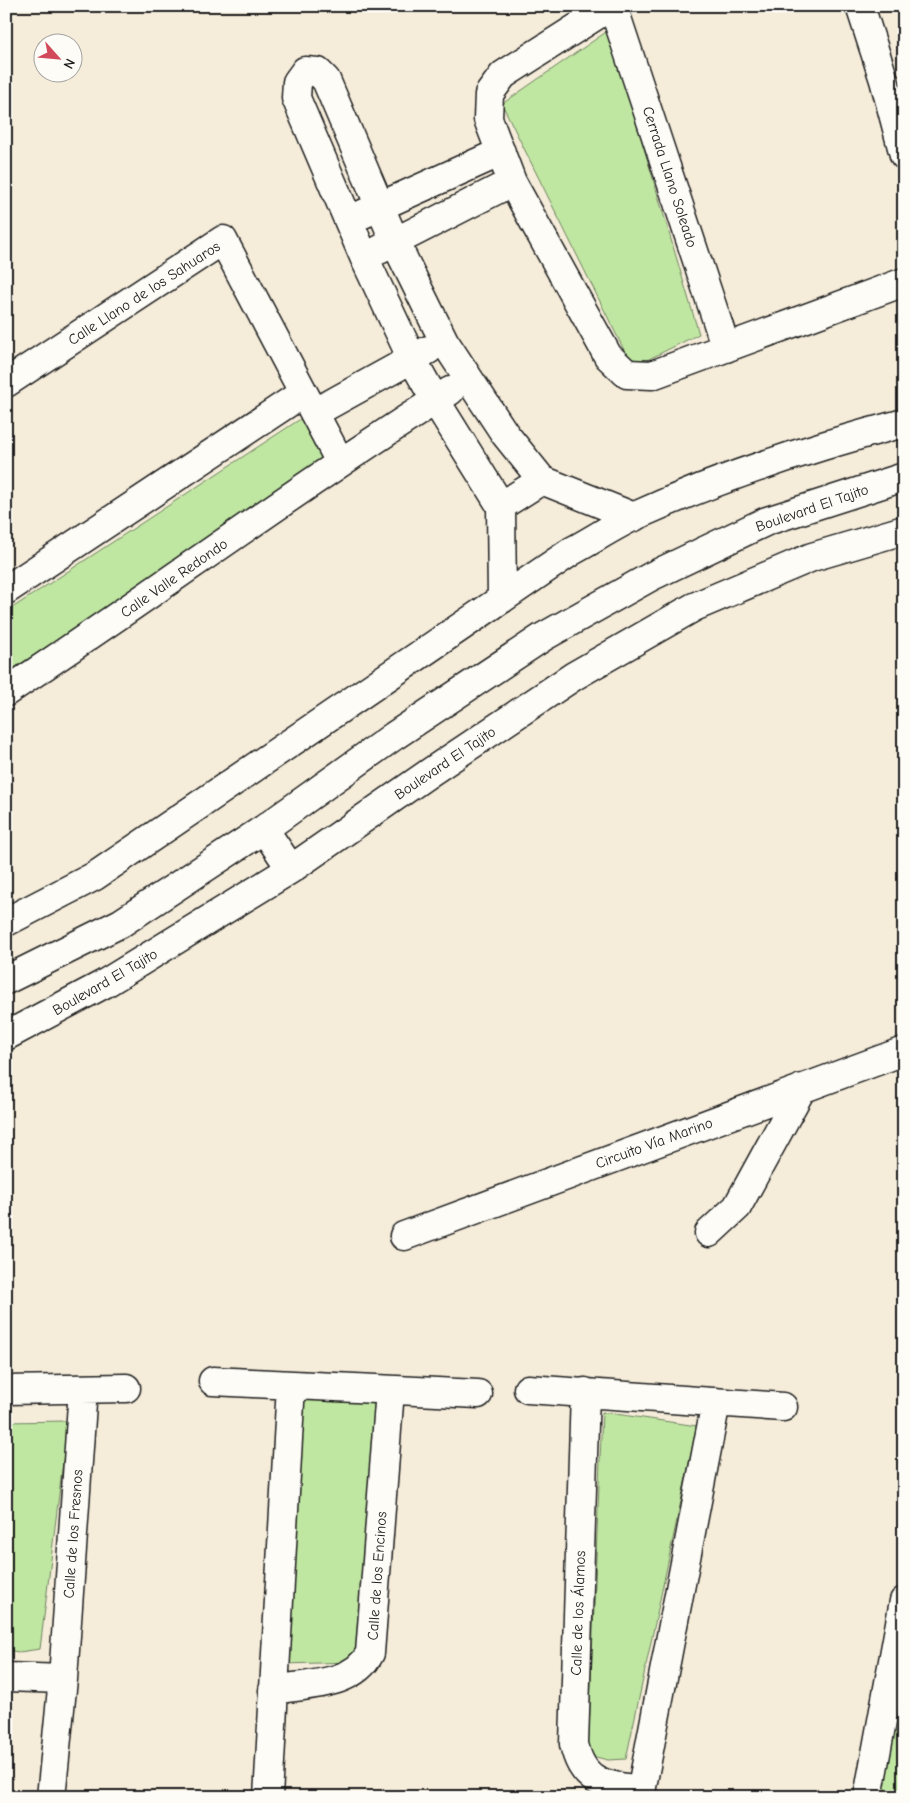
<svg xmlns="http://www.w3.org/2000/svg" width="910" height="1803" font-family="'Comic Neue',sans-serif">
<rect width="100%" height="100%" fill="#f5ecda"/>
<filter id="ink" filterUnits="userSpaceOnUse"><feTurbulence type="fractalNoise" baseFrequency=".02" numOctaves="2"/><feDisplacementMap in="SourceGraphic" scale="10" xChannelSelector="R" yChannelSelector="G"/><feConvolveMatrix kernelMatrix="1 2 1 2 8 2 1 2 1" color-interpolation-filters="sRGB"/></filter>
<g filter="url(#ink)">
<path fill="#c0e7a2" stroke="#6e825f" d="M609,30L699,334L643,362L633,359L625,352L502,104Z
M305,416L330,467L6,673V612Z
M293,1397L379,1403L364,1642L353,1662L284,1664Z
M602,1412L697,1426L626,1759L608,1760L588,1755Z
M68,1421L40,1649L19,1652L6,1650V1422Z
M904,1674V1797H875Z"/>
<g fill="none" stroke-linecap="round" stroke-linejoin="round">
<defs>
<path id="street" d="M611,6L503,75L489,94L488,119L512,182L608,356L627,374L652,375L904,282
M613,6L726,348
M860,6L884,80L904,155
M363,214L501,152
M379,250L512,182
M6,383L223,240L340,462
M314,413L428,350
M501,506L542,480
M6,590L303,393
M502,599L501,506L435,400L412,359L364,257L296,98L297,82L305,71L318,72L326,80L395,242L444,341L505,434L542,480L634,517
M6,692C155,593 299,487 450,391
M6,922L95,876L572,551C593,540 613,526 635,516C721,477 812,447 904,423
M709,1233L737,1207L802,1088
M404,1236L904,1051
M213,1381L478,1394
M528,1389L783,1407
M6,1390L126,1388
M585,1392L574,1744C583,1785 606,1785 642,1790
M6,1677L63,1679
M273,1690C306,1684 354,1686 370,1653L390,1390
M51,1797L63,1679L83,1389
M268,1797L291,1385
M640,1797L716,1402
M868,1797L904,1601"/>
<path id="primary" d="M264,829L291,869
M6,980L121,923L264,829L394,736L543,637L652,576L767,521L904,477
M6,1036L104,984L291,869L432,771L574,676L694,607L812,557L904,530"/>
</defs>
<use href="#street" stroke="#1c1c1c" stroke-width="31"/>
<use href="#primary" stroke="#1c1c1c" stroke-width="31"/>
<use href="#street" stroke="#fdfcf7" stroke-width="28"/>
<use href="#primary" stroke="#fdfcf7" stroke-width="28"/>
</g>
</g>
<g text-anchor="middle" stroke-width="5" stroke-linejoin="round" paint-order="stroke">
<g font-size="15" fill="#1c1c1c" stroke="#fdfcf7">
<text transform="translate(670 177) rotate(72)" y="5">Cerrada Llano Soleado</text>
<text transform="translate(144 293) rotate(-33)" y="5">Calle Llano de los Sahuaros</text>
<text transform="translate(812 508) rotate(-19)" y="5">Boulevard El Tajito</text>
<text transform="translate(174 578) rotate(-35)" y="5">Calle Valle Redondo</text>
<text transform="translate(445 763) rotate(-34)" y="5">Boulevard El Tajito</text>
<text transform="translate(105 982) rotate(-30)" y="5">Boulevard El Tajito</text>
<text transform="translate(654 1143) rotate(-20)" y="5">Circuito Vía Marino</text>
<text transform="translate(73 1534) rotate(-86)" y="5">Calle de los Fresnos</text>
<text transform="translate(377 1576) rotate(-86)" y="5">Calle de los Encinos</text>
<text transform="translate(578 1613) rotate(-88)" y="5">Calle de los Álamos</text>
</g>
</g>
<rect width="910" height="1803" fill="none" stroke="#fdfcf7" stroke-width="25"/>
<rect x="12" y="12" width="885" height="1778" fill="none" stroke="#1c1c1c" stroke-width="2" filter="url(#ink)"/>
<g transform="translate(58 58) rotate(117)"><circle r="24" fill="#fdfcf7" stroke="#a3a29f"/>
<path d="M0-4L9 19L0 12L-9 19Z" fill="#d1495b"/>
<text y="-8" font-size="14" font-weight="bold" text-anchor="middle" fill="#1c1c1c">N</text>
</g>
</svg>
